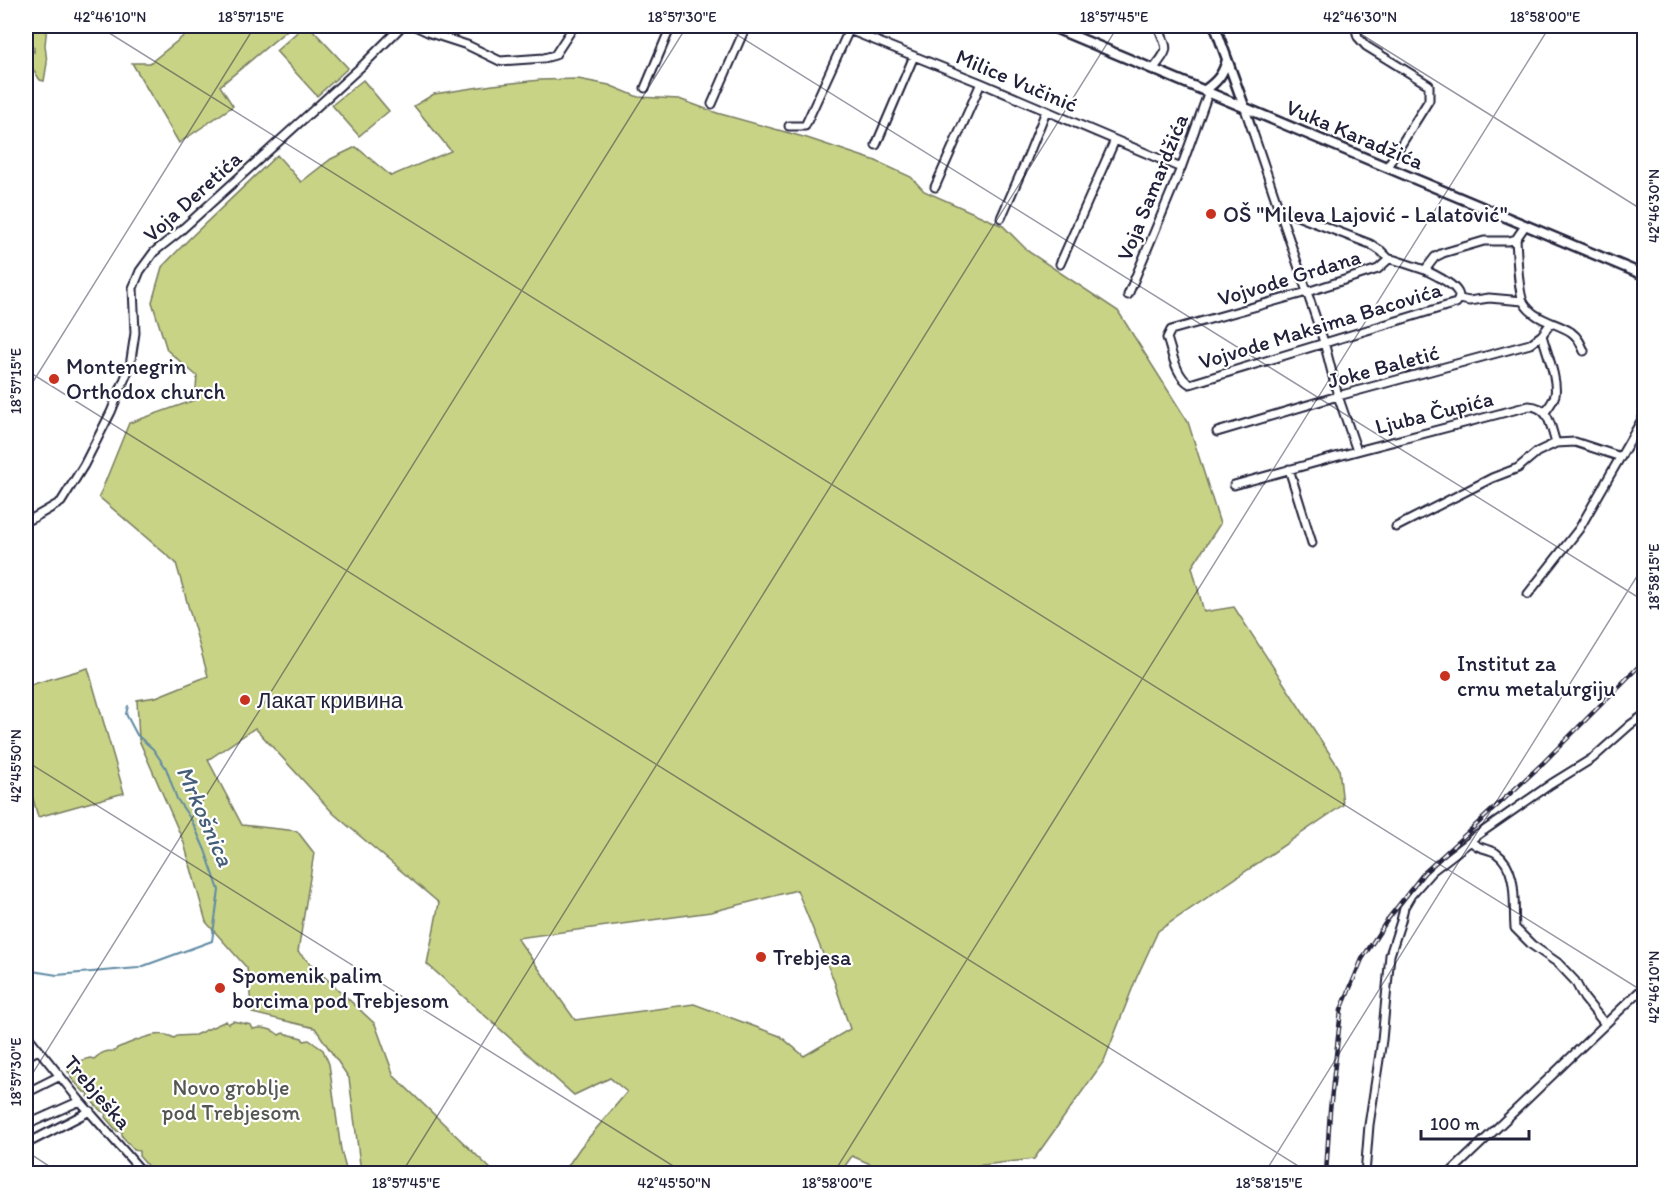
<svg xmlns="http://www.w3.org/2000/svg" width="1670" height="1199" font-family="Itim,sans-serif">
<rect width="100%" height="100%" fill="#fff"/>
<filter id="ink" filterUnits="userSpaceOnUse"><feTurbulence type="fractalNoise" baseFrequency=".0167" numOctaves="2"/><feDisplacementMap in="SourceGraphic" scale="12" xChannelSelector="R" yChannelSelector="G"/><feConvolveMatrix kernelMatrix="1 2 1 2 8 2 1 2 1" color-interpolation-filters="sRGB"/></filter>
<g filter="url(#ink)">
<path fill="#c9d386" stroke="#767a60" stroke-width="1.5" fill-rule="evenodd" d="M36,26H47L45,45L47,63L44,81L40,80C33,70 26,60 29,47L34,52V48L29,44L30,35Z
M196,26H292L220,86L233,106L179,143L132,63H150Z
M304,26H309L348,68L317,96L276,51Z
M578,79L609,85L638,97L679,99L717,113L807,138L876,161L911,177L924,191L1003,226L1029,252L1118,311L1188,422L1220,524L1192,567L1204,612L1234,607L1339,768L1343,805L1158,931L1136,979L1104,1061L1034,1159L916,1173L893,1174L852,1156L840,1173H563L580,1148L627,1092L610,1078L574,1095L427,964L439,903L334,814L255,728L208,760L242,825L297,831L314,853L298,952L375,1024L394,1076L495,1173H365L360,1164L349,1078L315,1028L252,1013L247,968L206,922L184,843L139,740L137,700L156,697L208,676L176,563L99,497L129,423L195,400L197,376L167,350L152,302L162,267L190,238L277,155L301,182L331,159L356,147L391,176L451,151L414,106L434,94L493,85L540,80ZM797,890L834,981L850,1029L804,1056L780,1036L694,1004L575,1020L517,938L711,912Z
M363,80L389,111L359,136L332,105Z
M88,668L124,793L38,817L26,773V686Z
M226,1021L228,1024L233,1021L251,1025L253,1029C262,1027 272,1029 279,1035L283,1033L302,1038L304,1041L309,1040L323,1050L329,1064L341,1150L347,1173H157L155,1170H151L139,1156V1151L134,1150L122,1136V1132L117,1131L105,1117L106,1113L101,1111L88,1097L89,1093L84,1092L71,1078V1074L68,1072L69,1065L74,1066L76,1062L90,1058L94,1059C102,1052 105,1051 115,1051L117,1048C134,1042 158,1028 174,1038L177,1036L195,1035Z"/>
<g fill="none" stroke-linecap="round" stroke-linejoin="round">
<path stroke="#5f8aa3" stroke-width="2" d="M26,970L57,975L138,968L212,941L219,890L205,850L192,821L177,799L166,768L153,749L137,735L126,714L128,706"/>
<defs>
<path id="minor" d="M415,26L430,33L467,45L500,61L544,58L555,55L574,26
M839,26L981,83L1181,168
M1355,26L1358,37L1366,46L1429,85V100L1387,167
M1154,68C1171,47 1167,50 1158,26
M645,88L671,26
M712,104L746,26
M1244,106L1324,342L1338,396L1357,451
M789,126H805L850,28
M876,145L914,56
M935,187L981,83
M1279,209L1370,244L1381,251L1389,259
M1001,218L1026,161L1046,111
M1516,239C1517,252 1518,294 1524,303C1535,321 1556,322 1571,332C1578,337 1581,344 1584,351
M1060,264L1115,140
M1425,270C1435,275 1469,290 1456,303L1190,384C1176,377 1172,352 1167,338L1171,330L1307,292L1378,269L1389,259L1395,260L1425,270L1435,257L1443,253L1484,241H1509L1516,239L1525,226
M1128,295L1181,168L1209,91
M1460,299L1469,301L1489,298L1523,301
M1542,335C1546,351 1558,379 1555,395C1553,402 1549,407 1545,412
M1217,432L1338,396L1530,344L1542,335L1550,324
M1289,469L1312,543
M1234,485L1357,451L1529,406C1550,407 1550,426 1556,443
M26,521L35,517L61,502L84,465L111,412L130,366L135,333L133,288L140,271L154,252L178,233L364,64L402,26
M1396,527L1492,478L1518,468L1537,452L1556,443L1575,442L1621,457
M1528,594L1579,529L1644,416
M1471,841C1477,849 1488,848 1496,853C1519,869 1513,904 1515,928L1532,945L1558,963L1575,981L1584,998L1605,1024
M26,1034L80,1101L144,1174
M26,1057L38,1050
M26,1093L60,1076
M26,1125L80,1101
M26,1144L90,1111
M1365,1174L1369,1125L1382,1040L1390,955L1401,921L1404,907L1411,895L1432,871L1471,841L1472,839L1551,784L1593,758L1630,725L1644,715
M1449,1174L1644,987"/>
<path id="tertiary" d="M1050,26L1644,275
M1215,26L1244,106
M1205,90C1218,81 1223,74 1227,60"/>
</defs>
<use href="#minor" stroke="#22223b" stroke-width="11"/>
<use href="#tertiary" stroke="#22223b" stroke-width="13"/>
<use href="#minor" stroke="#fff" stroke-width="7"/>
<use href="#tertiary" stroke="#fff" stroke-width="8"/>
<defs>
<path id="rail" d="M1326,1174L1330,1110L1341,1010L1362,959L1388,919L1424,873L1541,765L1644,661"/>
</defs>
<use href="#rail" stroke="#22223b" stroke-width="4.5"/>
<use href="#rail" stroke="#fff" stroke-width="2" stroke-dasharray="7" stroke-linecap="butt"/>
</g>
</g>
<path fill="none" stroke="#22223b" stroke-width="1.5" stroke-opacity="0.45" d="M98,26L1644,992M723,26L1644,601M1348,26L1644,211M26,370L1311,1174M26,393L255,26M26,761L686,1174M26,1084L687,26M26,1151L61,1174M401,1174L1118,26M833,1174L1550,26M1264,1174L1644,565"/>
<g fill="#c8321e" stroke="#fff" stroke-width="2">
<circle cx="1211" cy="214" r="6"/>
<circle cx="54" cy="379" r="6"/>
<circle cx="1445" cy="676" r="6"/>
<circle cx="245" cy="700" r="6"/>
<circle cx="761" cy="957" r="6"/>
<circle cx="220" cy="988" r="6"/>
</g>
<g text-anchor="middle" stroke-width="4.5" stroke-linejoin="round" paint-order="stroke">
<g font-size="22" fill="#22223b" stroke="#fff">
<text transform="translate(1017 80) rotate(23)" y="8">Milice Vučinić</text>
<text transform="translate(1355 134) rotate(23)" y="8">Vuka Karadžića</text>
<text transform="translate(1152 187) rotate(-68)" y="8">Voja Samardžića</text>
<text transform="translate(192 196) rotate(-42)" y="8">Voja Deretića</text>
<text transform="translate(1289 277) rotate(-17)" y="8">Vojvode Grdana</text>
<text transform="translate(1320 325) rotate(-17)" y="8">Vojvode Maksima Bacovića</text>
<text transform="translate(1383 366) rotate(-15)" y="8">Joke Baletić</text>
<text transform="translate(1434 412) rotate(-14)" y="8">Ljuba Čupića</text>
<text transform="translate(98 1092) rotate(49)" y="8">Trebješka</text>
</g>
<g font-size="22" fill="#22223b" stroke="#fff" text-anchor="start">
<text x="1223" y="222">OŠ "Mileva Lajović - Lalatović"</text>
<text x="66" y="374">Montenegrin<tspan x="66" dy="25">Orthodox church</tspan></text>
<text x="1457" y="671">Institut za<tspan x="1457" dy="25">crnu metalurgiju</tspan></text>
<text x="257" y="708">Лакат кривина</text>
<text x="773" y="965">Trebjesa</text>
<text x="232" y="983">Spomenik palim<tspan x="232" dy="25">borcima pod Trebjesom</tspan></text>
</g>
<g font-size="22" fill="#545752" stroke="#fff">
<text x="231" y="1095">Novo groblje<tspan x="231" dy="25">pod Trebjesom</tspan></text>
</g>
<g font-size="24" font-style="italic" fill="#455f78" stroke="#fff">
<text transform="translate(205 816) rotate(66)" y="8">Mrkošnica</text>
</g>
</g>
<rect width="1670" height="1199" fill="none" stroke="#fff" stroke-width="66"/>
<path d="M1421 1130v9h108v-9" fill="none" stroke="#22223b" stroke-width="3"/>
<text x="1430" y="1130" font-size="18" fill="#22223b" stroke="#ffffff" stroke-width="4.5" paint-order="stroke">100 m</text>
<rect x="33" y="33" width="1604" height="1133" fill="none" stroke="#22223b" stroke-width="2"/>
<g font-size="15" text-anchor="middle" fill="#22223b">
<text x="110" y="22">42°46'10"N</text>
<text x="251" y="22">18°57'15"E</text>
<text x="682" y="22">18°57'30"E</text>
<text x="1114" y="22">18°57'45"E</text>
<text x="1360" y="22">42°46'30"N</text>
<text x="1545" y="22">18°58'00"E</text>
<text transform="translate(1654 206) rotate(-90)" y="5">42°46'30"N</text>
<text transform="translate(16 381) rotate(-90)" y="5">18°57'15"E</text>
<text transform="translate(1654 577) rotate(-90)" y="5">18°58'15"E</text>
<text transform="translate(16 766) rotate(-90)" y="5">42°45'50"N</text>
<text transform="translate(1654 987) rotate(-90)" y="5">42°46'10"N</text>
<text transform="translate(16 1072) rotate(-90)" y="5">18°57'30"E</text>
<text x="406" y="1188">18°57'45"E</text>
<text x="674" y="1188">42°45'50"N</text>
<text x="837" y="1188">18°58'00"E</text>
<text x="1269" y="1188">18°58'15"E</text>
</g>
</svg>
